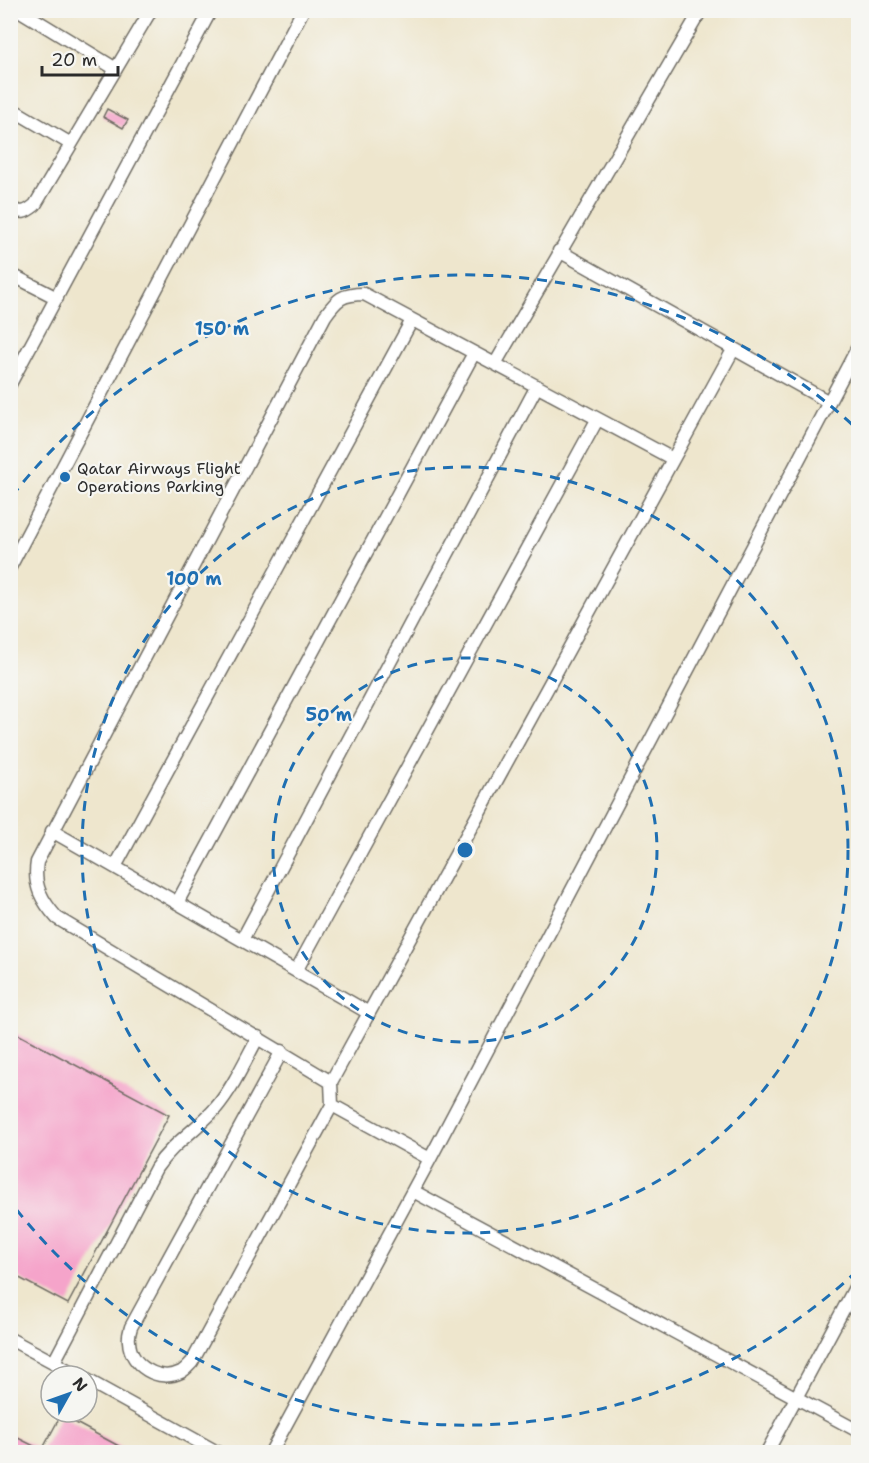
<svg xmlns="http://www.w3.org/2000/svg" width="869" height="1463" font-family="'Shantell Sans',sans-serif">
<rect width="100%" height="100%" fill="#f6f6f2"/>
<filter id="ink" filterUnits="userSpaceOnUse"><feTurbulence type="fractalNoise" baseFrequency=".0167" numOctaves="2"/><feDisplacementMap in="SourceGraphic" scale="12" xChannelSelector="R" yChannelSelector="G"/><feConvolveMatrix kernelMatrix="1 2 1 2 8 2 1 2 1" color-interpolation-filters="sRGB"/></filter>
<filter id="wash" filterUnits="userSpaceOnUse"><feTurbulence type="fractalNoise" baseFrequency=".008" numOctaves="4" result="noise"/><feDisplacementMap in="SourceGraphic" scale="24" xChannelSelector="R" yChannelSelector="G"/><feGaussianBlur stdDeviation="1.35" result="paint"/><feColorMatrix in="noise" values="0 0 0 0 0 0 0 0 0 0 0 0 0 0 0 0 0 1.4 0 .05"/><feComposite in="paint" operator="in"/></filter>
<g filter="url(#wash)">
<rect width="100%" height="100%" fill="#eee6cd"/>
<g id="blocks">
<path fill="#f5a4ca" d="M107,109L128,120L123,128L103,117Z
M10,1030L169,1115L68,1304L10,1273Z
M61,1415L130,1452H10V1434L42,1450Z"/>
</g>
</g>
<g filter="url(#ink)">
<use href="#blocks" fill-opacity="0" stroke="#6f6c64" stroke-width="1.5"/>
<g fill="none" stroke-linecap="round" stroke-linejoin="round">
<defs>
<path id="lane" d="M19,10L116,69
M10,108L71,144
M10,208C22,214 25,213 35,205L151,10
M559,251L829,402
M10,274L57,298
M495,364L701,10
M10,384L211,10
M10,567L303,10
M52,831L369,1013
M115,867L412,320
M177,903L474,353
M242,940L537,386
M296,971L597,420
M282,1051L131,1327C130,1331 128,1336 129,1341C130,1366 159,1383 181,1372C185,1370 189,1365 192,1362L332,1105
M331,1082L733,350
M430,1159L332,1105L331,1082L57,918C42,901 33,886 37,862L325,316C337,299 342,294 364,294L673,459
M413,1191L858,1431
M10,1339L79,1376
M54,1362L156,1168C172,1144 196,1130 215,1109C233,1088 245,1061 258,1037
M87,1380L217,1452
M271,1452L430,1159L858,347
M767,1452L858,1282"/>
</defs>
<use href="#lane" stroke="#6f6c64" stroke-width="15"/>
<use href="#lane" stroke="#fff" stroke-width="12"/>
</g>
</g>
<g fill="none" stroke="#1f6fb2" stroke-width="3" stroke-dasharray="10 8">
<circle cx="465" cy="850" r="192"/>
<circle cx="465" cy="850" r="383"/>
<path d="M857 1271A575 575 0 0 1 12 1204M12 496A575 575 0 0 1 857 429"/>
</g>
<circle fill="#1f6fb2" stroke="#f6f6f2" stroke-width="2" cx="65" cy="477" r="6"/>
<g text-anchor="middle" stroke-width="4.5" stroke-linejoin="round" paint-order="stroke">
<g font-size="16" fill="#2b2b2b" stroke="#f6f6f2" text-anchor="start">
<text x="77" y="474">Qatar Airways Flight<tspan x="77" dy="18">Operations Parking</tspan></text>
</g>
</g>
<circle cx="465" cy="850" r="9" fill="#1f6fb2" stroke="#f6f6f2" stroke-width="3"/>
<g font-size="18" text-anchor="middle" font-weight="bold" fill="#1f6fb2" stroke="#f6f6f2" stroke-width="4.5" stroke-linejoin="round" paint-order="stroke">
<text x="222" y="335">150 m</text>
<text x="194" y="585">100 m</text>
<text x="329" y="721">50 m</text>
</g>
<rect width="869" height="1463" fill="none" stroke="#f6f6f2" stroke-width="36"/>
<g transform="translate(69 1394) rotate(50)"><circle r="28" fill="#f6f6f2" stroke="#a5a5a2" stroke-width="1.5"/>
<path d="M0-4.5L10 22L0 15L-10 22Z" fill="#1f6fb2"/>
<text y="-9" font-size="16" font-weight="bold" text-anchor="middle" fill="#2b2b2b">N</text>
</g>
<path d="M42 66v9h76v-9" fill="none" stroke="#2b2b2b" stroke-width="3"/>
<text x="51" y="66" font-size="18" fill="#2b2b2b" stroke="#f6f6f2" stroke-width="4.5" paint-order="stroke">20 m</text>
</svg>
